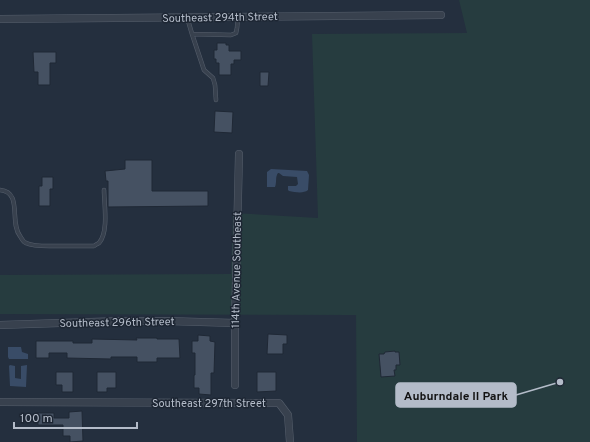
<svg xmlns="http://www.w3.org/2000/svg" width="590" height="442" font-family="Overpass,sans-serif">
<rect width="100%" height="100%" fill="#242f3e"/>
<path fill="#263c3f" d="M459,0H590V442H357L356,315L0,314V275L231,274L233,213L318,218L312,34L467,33Z"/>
<path fill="#394c67" d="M271,169L307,171L309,175L308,190C303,194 295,192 289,191L288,190V186H296L298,184L297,177L283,176L279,173H278C275,177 277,182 275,187H267V172Z
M8,347H21L22,352L28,354V359H9L8,357Z
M10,365L15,366V378L21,379V366L27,365L26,387L10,386L9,366Z"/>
<path fill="#455162" stroke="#1f2835" d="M217,43H226V45H229V51H241V60H234V64H231V75H219V63H216V59H214V50H217Z
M33,52H56V63H50V85H38V72H34Z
M260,72H269L268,86H260Z
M215,111L233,112L232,133L214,132Z
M125,160H152V191H208V206L108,207V181H106L105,171L125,169Z
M42,177H53V189H50V206H39V186H42Z
M268,334L287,335V344H283V354H267Z
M198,335L210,336V341L215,342L214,373H211V395L199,394V388H194V375H195V353H192V341H198Z
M136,338H157V339H179L180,358H157V362H137V357H111V359L67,358V353H49V358H36V341H73V343H92V339L137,340Z
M395,351V352H399L400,365H396V370H394L395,376L381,377L379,354H384L385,352Z
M56,372H73V392H62V385H56Z
M97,372H116V388H107V392H97Z
M257,372H276V391L257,392Z
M82,411L83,441L70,442V436H63V425H38L37,413H54V418H69V412Z"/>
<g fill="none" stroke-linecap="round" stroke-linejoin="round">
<defs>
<path id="lane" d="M187,17L192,34L231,35L236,33L237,28L238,17
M192,34L204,70L213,78L215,85L216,100
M0,190C23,192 9,222 20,236C22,239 23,242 26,243C35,247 47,246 57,246C69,246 81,246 94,246C95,245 97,244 99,243C109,232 104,203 104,190"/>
<path id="street" d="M0,19L441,15
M0,325L120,321H166L235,323
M235,385V323L239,154
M0,402L279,403L288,415L290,442"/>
</defs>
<use href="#lane" stroke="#565f6c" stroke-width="4.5"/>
<use href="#street" stroke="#565f6c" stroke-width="8"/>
<use href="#lane" stroke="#38414e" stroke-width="3.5"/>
<use href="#street" stroke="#38414e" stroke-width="7"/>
</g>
<g text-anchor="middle" stroke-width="3" stroke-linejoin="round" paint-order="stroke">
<g font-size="11" fill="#b4bcc9" stroke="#1d2633">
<text transform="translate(220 17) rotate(-1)" y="4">Southeast 294th Street</text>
<text transform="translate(236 270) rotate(-89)" y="4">114th Avenue Southeast</text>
<text transform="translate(117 322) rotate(-1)" y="4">Southeast 296th Street</text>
<text x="209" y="407">Southeast 297th Street</text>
</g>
</g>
<path fill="none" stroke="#b4bcc9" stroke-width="1.5" d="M560 382L516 395"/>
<circle fill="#b4bcc9" stroke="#1d2633" stroke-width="1.5" cx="560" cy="382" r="4"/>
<rect fill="#b4bcc9" stroke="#b4bcc9" stroke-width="1.5" x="396" y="383" width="120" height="24" rx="4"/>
<g font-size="12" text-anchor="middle" font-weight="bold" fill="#111">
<text x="456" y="400">Auburndale II Park</text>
</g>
<path d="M14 422v6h123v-6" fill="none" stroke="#b4bcc9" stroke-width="2"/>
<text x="20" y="422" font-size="12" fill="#b4bcc9" stroke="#1d2633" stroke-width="3" paint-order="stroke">100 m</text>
</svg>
